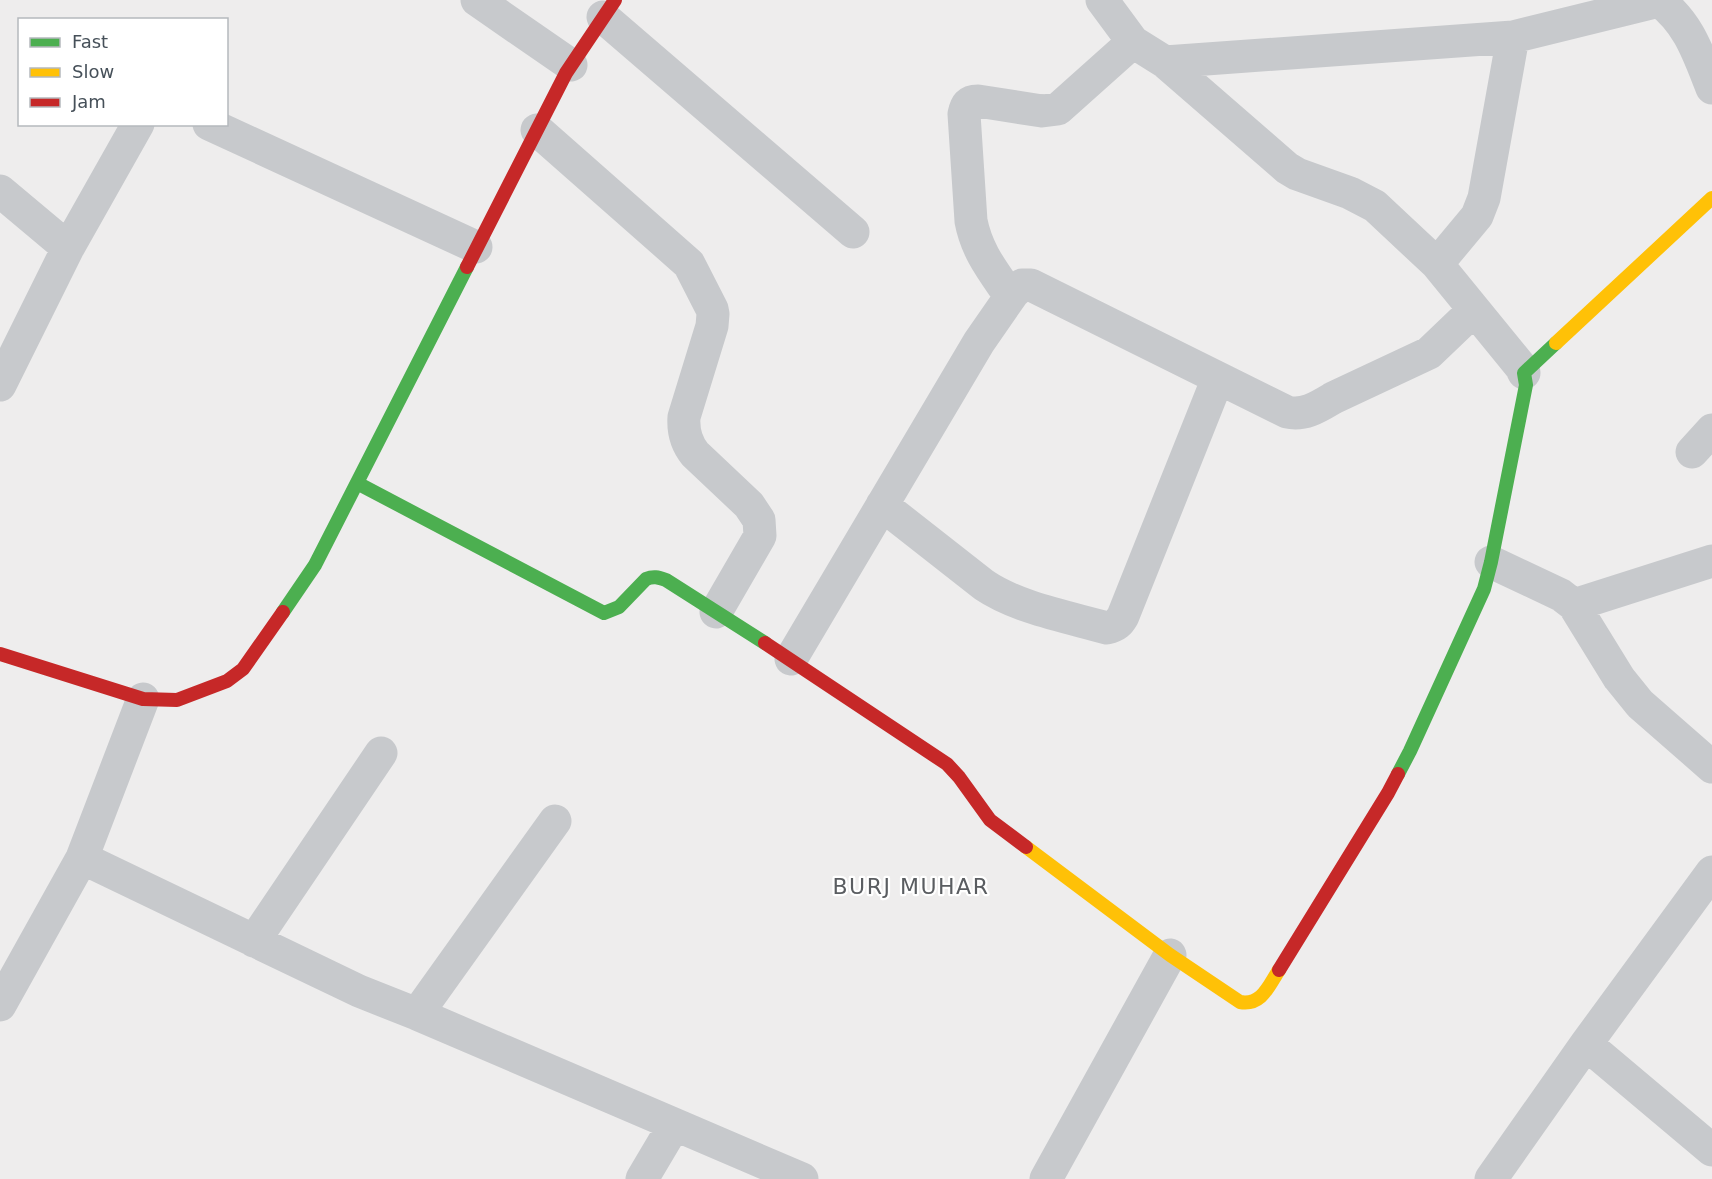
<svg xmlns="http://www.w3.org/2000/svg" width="1712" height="1179" font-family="'DejaVu Sans',sans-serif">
<rect width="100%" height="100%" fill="#eeeded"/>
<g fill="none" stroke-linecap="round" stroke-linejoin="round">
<path stroke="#c7c9cc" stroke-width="33" d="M477,0L571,65
M1102,0L1133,42L1165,62L1287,168L1297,174L1350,193L1375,206L1437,264L1521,367L1524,373
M1658,0C1689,23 1698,53 1712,88
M603,17L853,232
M1165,62L1513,37L1659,1
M209,124L476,247
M537,130L689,264L712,309L713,314L712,326L684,417C683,431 686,443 695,454L749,505L759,520L760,536L716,612
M0,191L68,248
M1437,264L1477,216L1484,198L1513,37
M1010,296C993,271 977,252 971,221L964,114C966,105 968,101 978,101L1042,111L1058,109L1133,42
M0,385L68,248L138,124
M1692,452L1712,430
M882,505L984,585C1018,608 1068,617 1107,628C1116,626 1119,623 1123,616L1218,378
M1491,562L1561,595L1574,605L1619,678L1640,704L1712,767
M1574,605L1712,561
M791,659L979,342L1013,293L1022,285H1031L1287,412C1304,416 1318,407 1333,398L1429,353L1474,310
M82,858L359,991L417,1014L802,1179
M254,941L381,753
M0,1005L82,858L143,699
M417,1014L555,821
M1586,1044L1712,1150
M642,1179L674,1125
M1046,1179L1170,955
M1491,1179L1586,1044L1712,872"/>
<path stroke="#4caf50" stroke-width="14" d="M357,483L604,613L619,607L646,579C653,576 658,577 666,580L765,643
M283,612L315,565L467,267
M1398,774L1410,751L1484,589L1491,562L1526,385L1524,373L1556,343"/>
<path stroke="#ffc107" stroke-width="14" d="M1556,343L1712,198
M1026,847L1170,955L1240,1002C1262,1006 1269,985 1279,970"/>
<path stroke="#c62828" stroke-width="14" d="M467,267L566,73L615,0
M765,643L947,764L959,777L990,820L1026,847
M0,654L143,699L177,700L227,681L243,669L283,612
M1279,970L1388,793L1398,774"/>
</g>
<g text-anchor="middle" stroke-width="4.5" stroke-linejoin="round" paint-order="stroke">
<g font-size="22" letter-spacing="1.5" fill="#5a5d61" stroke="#fff">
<text x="911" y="894">BURJ MUHAR</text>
</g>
</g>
<rect x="18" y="18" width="210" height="108" fill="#ffffff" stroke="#b5b9bd" stroke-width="1.5"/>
<rect x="30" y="38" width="30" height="9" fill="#4caf50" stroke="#b5b9bd" stroke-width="1.5"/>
<text x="72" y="48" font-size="18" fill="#465059">Fast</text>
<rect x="30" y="68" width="30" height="9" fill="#ffc107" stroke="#b5b9bd" stroke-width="1.5"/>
<text x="72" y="78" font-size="18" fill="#465059">Slow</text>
<rect x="30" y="98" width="30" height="9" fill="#c62828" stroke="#b5b9bd" stroke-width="1.5"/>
<text x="72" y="108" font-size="18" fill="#465059">Jam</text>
</svg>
